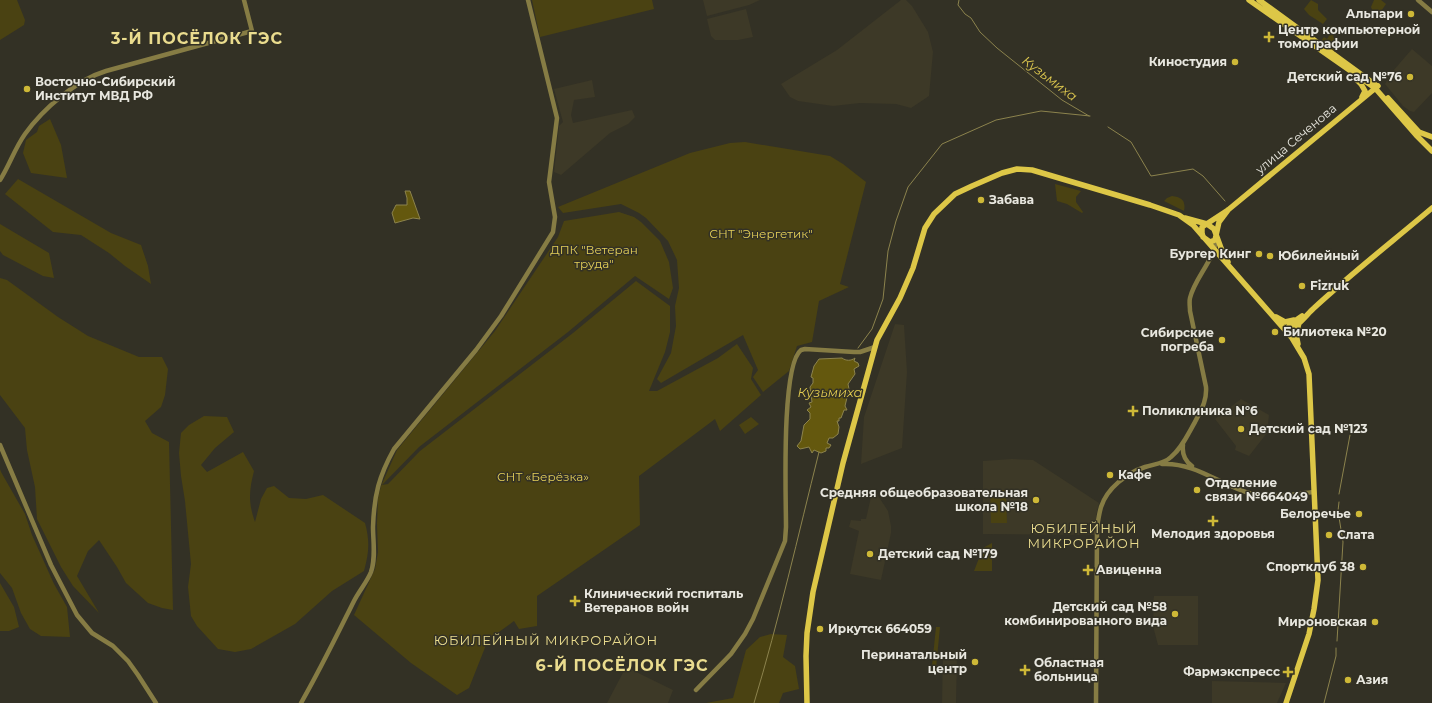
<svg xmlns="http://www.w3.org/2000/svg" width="1432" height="703" font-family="Montserrat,sans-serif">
<rect width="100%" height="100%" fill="#333125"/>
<path fill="#3d3927" d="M703,0H760L749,5L707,16Z
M901,0H906L912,6L928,32L933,52L929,96L911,108L896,104L860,103L833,106L798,101L790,97L781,84L837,50Z
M746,9L753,37L738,40H715L711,36L707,19Z
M1412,49L1432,66V93L1414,112L1410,111L1403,106L1385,84L1393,71Z
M592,80L595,97L574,100L571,115L573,123L632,110L635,117L628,124L610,133L561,175L554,172L559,126L563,122L554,89Z
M895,324L904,325L907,372L902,448L861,464L864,417Z
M1241,399L1269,415L1267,433L1249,456L1235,450L1236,446L1215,419Z
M1012,459L1033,460L1099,503L1096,516V535L983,534V461Z
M873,488L888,511L891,526V533L881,580L850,574L859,531L849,527L851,520L861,521V519H866Z
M1154,596H1198V645H1158L1154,630L1153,604Z
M943,653H957L956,703H942Z
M626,667L673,690L668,703H607Z
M1212,681L1286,683L1277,703H1212Z"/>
<path fill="#4a4212" d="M0,0H17L25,20L24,25L0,40Z
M532,0H652L654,9L540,37Z
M1311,0L1318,4V10L1327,19L1323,24L1309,15L1304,9Z
M1374,0H1381L1386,4L1375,20L1372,18L1373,12L1371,7Z
M1329,30L1334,35L1333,37L1337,41L1335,44L1337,46L1334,51L1320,42L1324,37L1327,39L1329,36L1327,32Z
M50,119L61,145L67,178L31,173L23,153L26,140L37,132L39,126Z
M745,142L830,156L843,164L866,182L840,284L849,287L819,301L812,342L797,346L789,371L763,392L753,377L758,370L743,335L661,383L657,379L671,353L676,326L675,306L679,288L677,260L668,241L646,218L639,213L621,204L563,213L558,207L690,153L730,143Z
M18,179L111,233L141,245L148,266L151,284L125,266L109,253L81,235L53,232L5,194Z
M1055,184L1081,191L1076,197V202L1083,212L1082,213L1067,204L1057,201Z
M1172,196C1182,197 1186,201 1184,211L1164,201L1167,198Z
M619,212L634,217L641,222L660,241L669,262L673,288L669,299L635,276L568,332L419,447L382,485L388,484L420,451L573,333L636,281L670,306V332L665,352L649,391H657L718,358L737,344L753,368L751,379L761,395L720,431L715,419L639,476L640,525L537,596V626L519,629L514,621L488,640L469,688L457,695L411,663L354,615L375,569L378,552L377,524L378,498L381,486L397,450L495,331L558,237L564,221Z
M0,224L49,253L54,278L43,276L3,255L0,251Z
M0,278L7,280L58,317L88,336L139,357H162L168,369L165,395L161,407L145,421L152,433L169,442L173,610L162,608L148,603L126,583L117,567L99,540L88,551L77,576L99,613L73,586L61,567L37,519L35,487L27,450L25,428L0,395Z
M204,416L227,417L234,432L215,448L201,465L207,472L243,452L254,471C249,491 248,502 255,522L261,499L267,488L274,486L289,498L306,499L323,495L365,523C370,541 369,553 364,571L332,591L295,624L251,649L235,652L218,649L197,626L191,616L188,587L191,564L185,501L181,476L179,453L181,433L189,425Z
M751,417L759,424L745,434L739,425Z
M0,469L1,472L25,514L32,535L54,584L67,607L70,637L41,636L30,629L21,613L12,588L0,573Z
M990,490H1006L1007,523H991Z
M992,543V571H974L983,548Z
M0,583L14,607L19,627L9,631H0Z
M936,627H940L936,668L932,666Z
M771,634L787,635L783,657L795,666L799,689L783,693L779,703H706L733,698L746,650L760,637Z"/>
<path fill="#64580e" stroke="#8c834d" d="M405,191H410L420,219L413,218L395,223L392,213L396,205H407V198Z
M842,358C846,361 851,361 855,358L854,361L858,363L859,366L854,369L855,374L848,384L849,389L845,406L847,410H844L841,418H839V421H837L839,427L838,434L833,438H829L827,443L831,445L829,448H826V451L821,453L814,450L812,453L809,447L800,449L797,446L801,441L804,425L810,419V413L807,410L811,407L809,403L812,402L810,387L813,383V378L811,377L814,366L819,359Z"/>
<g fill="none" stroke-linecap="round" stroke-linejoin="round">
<path stroke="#8c834d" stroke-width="1" d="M959,0L958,5L965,14L971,18L980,32L997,48L1062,100L1089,116
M1108,127L1131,142L1151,176L1193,169L1203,176L1225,201
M858,348L872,329L883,299L888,251L896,221L908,187L942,144L996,120L1041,111L1090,116
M1339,494L1350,435
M1337,641L1343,542L1338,511L1339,502
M754,703C779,620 798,536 819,452
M1324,703L1336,656V648"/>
<path stroke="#867c44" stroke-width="4.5" d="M1418,0L1432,12
M0,180C9,166 15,148 25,134C43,109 76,80 106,71L252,31L244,0
M0,445L51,565L77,615L92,633L113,646L128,661L138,675L156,703
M1183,445C1182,453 1185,461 1192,466
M1162,464C1196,462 1221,486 1252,494C1272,499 1294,494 1314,492
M696,690L731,654L745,634L753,619L785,541L786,527C786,497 781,365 801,350L805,349L854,352H860L875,347
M301,703C320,670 337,635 354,601C359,591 367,582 371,572C376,558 373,541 373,527C374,495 379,476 394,449L476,350L501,316L553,232L555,217L549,182L557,118L528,0
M1096,703L1097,528C1098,521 1099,514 1101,507C1107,488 1127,473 1145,467C1154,464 1164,464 1171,457C1182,448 1188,434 1195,422C1201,410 1207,401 1206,387L1190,311C1190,307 1189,302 1190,298C1195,277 1215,260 1216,238"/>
<path stroke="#ddc747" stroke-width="5.5" d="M1249,0L1375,88L1416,135L1432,151
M1259,0L1377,86
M1354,77L1361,84L1365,91L1362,97
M1388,98L1419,132L1432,137
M1228,210L1219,222L1215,240L1210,242L1203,237L1202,233V227L1228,210L1378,86
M1185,218L1207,224L1214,229L1221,248L1228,262
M1276,317L1285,322L1294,320
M1286,330C1297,329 1306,315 1314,308C1352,273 1393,241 1432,208
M1286,330L1292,323L1302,316
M1298,344L1296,334L1299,323
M807,703L806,656L807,633L813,592L843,463L877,340L900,298L913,268L925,228L934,214L955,194L972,186L1002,173L1017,169L1032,170L1150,205L1179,215L1193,225L1292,338L1304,358L1309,374L1318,580L1314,609L1309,634L1286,703"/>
</g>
<g fill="#ceb837" stroke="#333125" stroke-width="1.5">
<circle cx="1411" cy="14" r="4"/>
<path d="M1267 31h4v4h4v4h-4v4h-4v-4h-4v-4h4z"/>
<circle cx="1235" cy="62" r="4"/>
<circle cx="1410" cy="77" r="4"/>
<circle cx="27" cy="89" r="4"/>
<circle cx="981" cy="200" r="4"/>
<circle cx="1259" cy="254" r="4"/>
<circle cx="1270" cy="256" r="4"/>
<circle cx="1302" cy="286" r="4"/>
<circle cx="1275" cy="332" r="4"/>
<circle cx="1222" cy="340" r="4"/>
<path d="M1131 405h4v4h4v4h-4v4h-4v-4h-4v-4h4z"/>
<circle cx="1241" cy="429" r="4"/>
<circle cx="1110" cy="475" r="4"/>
<circle cx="1197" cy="490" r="4"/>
<circle cx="1036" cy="500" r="4"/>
<circle cx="1359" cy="514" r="4"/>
<path d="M1211 515h4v4h4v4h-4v4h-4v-4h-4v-4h4z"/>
<circle cx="1329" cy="535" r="4"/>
<circle cx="870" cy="554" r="4"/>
<circle cx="1363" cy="567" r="4"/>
<path d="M1086 564h4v4h4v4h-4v4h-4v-4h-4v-4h4z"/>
<path d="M573 595h4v4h4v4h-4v4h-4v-4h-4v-4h4z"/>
<circle cx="1175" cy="614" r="4"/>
<circle cx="1375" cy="622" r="4"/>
<circle cx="820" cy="629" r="4"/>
<circle cx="975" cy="662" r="4"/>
<path d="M1023 664h4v4h4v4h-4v4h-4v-4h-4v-4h4z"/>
<path d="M1286 666h4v4h4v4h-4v4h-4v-4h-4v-4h4z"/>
<circle cx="1348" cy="680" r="4"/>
</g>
<g text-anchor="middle" stroke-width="3" stroke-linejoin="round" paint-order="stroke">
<g font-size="12" font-weight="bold" fill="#e8e7df" stroke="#333125" text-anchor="start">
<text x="1403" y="18" text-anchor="end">Альпари</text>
<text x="1278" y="34">Центр компьютерной<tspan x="1278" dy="14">томографии</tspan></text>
<text x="1227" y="66" text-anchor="end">Киностудия</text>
<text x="1402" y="81" text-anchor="end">Детский сад №76</text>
<text x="35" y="86">Восточно-Сибирский<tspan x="35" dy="14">Институт МВД РФ</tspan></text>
<text x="989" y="204">Забава</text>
<text x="1251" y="258" text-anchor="end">Бургер Кинг</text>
<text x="1278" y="260">Юбилейный</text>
<text x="1310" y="290">Fizruk</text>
<text x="1283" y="336">Билиотека №20</text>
<text x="1214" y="337" text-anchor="end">Сибирские<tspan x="1214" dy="14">погреба</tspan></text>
<text x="1142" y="415">Поликлиника N°6</text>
<text x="1249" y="433">Детский сад №123</text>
<text x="1118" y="479">Кафе</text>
<text x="1205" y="487">Отделение<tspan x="1205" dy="14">связи №664049</tspan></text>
<text x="1028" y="497" text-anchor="end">Средняя общеобразовательная<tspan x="1028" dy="14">школа №18</tspan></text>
<text x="1351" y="518" text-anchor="end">Белоречье</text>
<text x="1213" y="538" text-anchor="middle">Мелодия здоровья</text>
<text x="1337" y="539">Слата</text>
<text x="878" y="558">Детский сад №179</text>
<text x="1355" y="571" text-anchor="end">Спортклуб 38</text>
<text x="1096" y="574">Авиценна</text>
<text x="584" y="598">Клинический госпиталь<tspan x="584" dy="14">Ветеранов войн</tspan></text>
<text x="1167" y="611" text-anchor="end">Детский сад №58<tspan x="1167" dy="14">комбинированного вида</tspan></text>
<text x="1367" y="626" text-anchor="end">Мироновская</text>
<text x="828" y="633">Иркутск 664059</text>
<text x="967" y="659" text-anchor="end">Перинатальный<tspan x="967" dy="14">центр</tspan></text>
<text x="1034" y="667">Областная<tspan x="1034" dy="14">больница</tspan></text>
<text x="1280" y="676" text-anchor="end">Фармэкспресс</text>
<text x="1356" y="684">Азия</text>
</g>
<g font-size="12" fill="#e8e7df" stroke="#333125">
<text transform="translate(1296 139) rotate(-40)" y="4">улица Сеченова</text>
</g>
<g font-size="12" fill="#e5d057" stroke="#333125">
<text x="761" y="238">СНТ "Энергетик"</text>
<text x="594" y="254">ДПК "Ветеран<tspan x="594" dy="14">труда"</tspan></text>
<text x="543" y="481">СНТ «Берёзка»</text>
</g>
<g font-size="13" font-style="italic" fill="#dfc94f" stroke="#333125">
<text transform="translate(1050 78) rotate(37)" y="5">Кузьмиха</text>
<text x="830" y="397">Кузьмиха</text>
</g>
<g font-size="13" letter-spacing="1" fill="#eadc8e" stroke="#333125">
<text x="1084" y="533">ЮБИЛЕЙНЫЙ<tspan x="1084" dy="15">МИКРОРАЙОН</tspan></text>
<text x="546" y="645">ЮБИЛЕЙНЫЙ МИКРОРАЙОН</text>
</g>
<g font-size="16" font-weight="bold" letter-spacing="1" fill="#eadc8e" stroke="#333125">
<text x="197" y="44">3-Й ПОСЁЛОК ГЭС</text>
<text x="622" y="671">6-Й ПОСЁЛОК ГЭС</text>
</g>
</g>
</svg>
